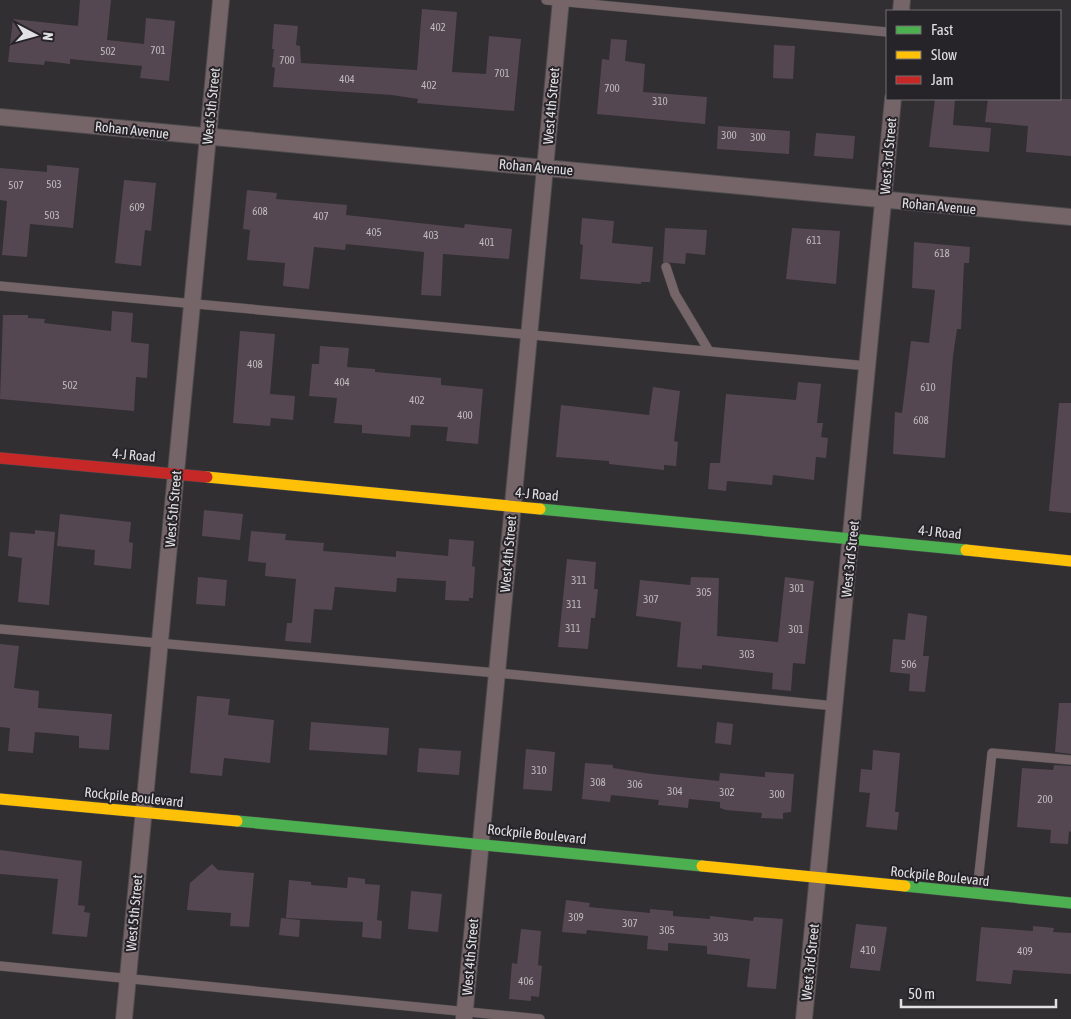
<svg xmlns="http://www.w3.org/2000/svg" width="1071" height="1019" font-family="'Asap Condensed',sans-serif">
<rect width="100%" height="100%" fill="#312f32"/>
<path fill="#554751" d="M80,0H111L107,40L144,44L146,18L175,21L169,81L140,78L142,66L70,59V64L45,61L44,65L8,62L13,19L78,26Z
M422,9L457,12L452,72L486,74L489,36L521,39L514,111L417,103L418,99L392,95L273,87L275,68L272,67L274,49H272L274,24L298,26L296,45L300,46L301,63L417,70Z
M611,39L627,40L625,61L645,64L643,92L707,97L705,124L597,114L602,59L609,60Z
M774,45L795,46L793,79L773,78Z
M935,99H955L953,125L991,128L989,152L929,147Z
M988,99H1071V156L1026,152L1028,126L985,122Z
M718,126L790,131L789,154L717,149Z
M816,133L855,136L853,159L814,156Z
M47,165L79,168L73,228L30,224L27,257L2,255L7,201L0,200V168L47,172Z
M124,180L156,183L151,231L145,230L141,266L115,263Z
M247,190L277,193L276,199L347,205L346,215L464,228L465,224L512,229L509,259L443,254L441,296L421,295L424,252L346,244L345,250L314,247L309,289L283,286L285,263L247,260L250,230L243,229Z
M582,218L614,221L612,243L653,247L650,282H641V284L580,279L583,245L580,244Z
M665,228L707,230L705,255L686,253L685,264L663,262Z
M792,228L840,231L836,284L786,279Z
M914,242L970,247L969,263H964L961,329H957L953,356L945,458L893,454L895,412L902,413L911,341L929,343L935,290L912,288Z
M112,311L133,313L131,342L149,344L147,378L136,377L134,411L0,399L3,315H28V318L45,319L44,323L111,331Z
M240,331L275,334L270,394L295,396L293,420L271,418L270,426L233,423Z
M320,346L349,348L347,367L375,369V372L441,378V385L483,389L478,444L446,441L448,427L411,425L410,437L362,433V425L334,423L337,398L309,396L312,364H319Z
M798,382L821,384L817,423H823L821,437L828,438L826,458L816,457L814,480L773,475L772,485L727,481L726,491L708,489L710,463H720L726,394L796,400Z
M653,387L680,391L674,441L678,442L676,466L664,465V470L609,464V461L556,457L561,405L649,415Z
M1059,403H1071V513L1049,511Z
M204,510L243,514L240,540L202,536Z
M60,514L131,522L129,542L133,543L131,569L94,565L95,550L57,546Z
M35,530L55,532L49,605L18,602L22,558L8,556L10,532L35,534Z
M251,531L286,534L285,540L324,543L323,551L396,557V551L448,556L449,539L474,541L472,566L475,567L473,598H469V601L445,600L446,581L397,578L396,592L335,587L332,610L314,609L311,643L285,641L287,623H292L296,579L265,576L266,563L248,561Z
M567,559L596,562L594,589H598L595,618H591L588,649L558,647Z
M198,577L227,580L225,606L196,604Z
M691,577L719,578L717,636L778,642L785,577L814,581L805,664L793,663L791,691L772,689L773,673L702,665V669L677,667L681,622L636,616L640,580L690,585Z
M908,613L927,616L923,656H929L925,692L909,691L910,674L890,672L893,639L905,640Z
M0,644L19,646L14,688L39,691L38,708L112,714L109,750L79,748V736L35,732L33,753L8,751L10,728L0,727Z
M197,696L230,699L228,715L274,720L270,763L224,758L222,776L190,773Z
M1059,703H1071V754L1055,752Z
M311,722L389,728L387,755L309,750Z
M717,722L733,724L731,745L715,743Z
M419,748L461,751L459,775L417,772Z
M526,749L555,752L552,791L523,789Z
M873,750L900,753L895,812H899L897,830L866,827L870,793L859,792L861,769L872,770Z
M585,763L613,765V768L652,774L719,781L720,773L765,777V772L794,774L791,812L783,813V819L761,818L762,813L726,810L720,808V802L689,799L688,808L658,805L659,800L611,795L610,802L582,799Z
M1054,765L1071,766V832L1069,831L1068,844L1050,843L1051,830L1017,827L1022,768L1053,770Z
M0,850L82,861L78,905L85,906L84,912L90,913L87,937L52,934L58,879L0,874Z
M212,864L218,870L254,873L249,927L230,926L231,913L187,910L190,883Z
M348,877L365,879V884L380,885L377,920L382,921L381,939L362,937L363,922L286,918L289,880L311,882V885L347,888Z
M411,891L442,894L438,932L408,929Z
M566,900L590,903L589,907L650,913V909L673,911V916L710,919V916L753,921L754,917L783,919L776,989L747,987L750,959L707,954V946L668,943V951L647,949L648,936L587,930L586,934L562,932Z
M281,918L300,920L299,937L279,935Z
M856,924L887,927L880,971L850,968Z
M1033,926L1054,928L1053,932L1071,933V974L1013,970L1011,984L976,981L981,927L1033,931Z
M521,929L541,931L538,965L542,966L539,997L531,996V1001L509,999L512,963L517,964Z"/>
<g fill="none" stroke-linecap="round" stroke-linejoin="round">
<defs>
<path id="lane" d="M546,0L887,32
M666,267L675,294L709,351
M0,286L868,366
M0,629L497,673L835,706
M977,892L992,753L1071,760
M0,966L540,1019"/>
<path id="street" d="M901,11L902,0
M0,117L1071,217
M124,1019L221,0
M464,1019L561,0
M804,1019L893,99"/>
<path id="fast" d="M540,509L966,550
M237,821L702,866
M905,886L1071,903"/>
<path id="slow" d="M207,477L540,509
M966,550L1071,561
M0,799L237,821
M702,866L905,886"/>
<path id="jam" d="M0,458L207,477"/>
</defs>
<use href="#lane" stroke="#4d4c4d" stroke-width="10"/>
<use href="#street" stroke="#4d4c4d" stroke-width="18"/>
<use href="#fast" stroke="#4d4c4d" stroke-width="12"/>
<use href="#slow" stroke="#4d4c4d" stroke-width="12"/>
<use href="#jam" stroke="#4d4c4d" stroke-width="12"/>
<use href="#lane" stroke="#766568" stroke-width="9"/>
<use href="#street" stroke="#766568" stroke-width="16"/>
<use href="#fast" stroke="#4caf50" stroke-width="11"/>
<use href="#slow" stroke="#ffc107" stroke-width="11"/>
<use href="#jam" stroke="#c62828" stroke-width="11"/>
</g>
<g text-anchor="middle" stroke-width="4" stroke-linejoin="round" paint-order="stroke">
<g font-size="11" fill="#bfbabe">
<text x="438" y="31">402</text>
<text x="158" y="54">701</text>
<text x="108" y="55">502</text>
<text x="287" y="64">700</text>
<text x="502" y="77">701</text>
<text x="347" y="83">404</text>
<text x="429" y="89">402</text>
<text x="612" y="92">700</text>
<text x="660" y="105">310</text>
<text x="729" y="139">300</text>
<text x="758" y="141">300</text>
<text x="54" y="188">503</text>
<text x="16" y="189">507</text>
<text x="137" y="211">609</text>
<text x="260" y="215">608</text>
<text x="52" y="219">503</text>
<text x="321" y="220">407</text>
<text x="374" y="236">405</text>
<text x="431" y="239">403</text>
<text x="814" y="244">611</text>
<text x="487" y="246">401</text>
<text x="942" y="257">618</text>
<text x="255" y="368">408</text>
<text x="342" y="386">404</text>
<text x="70" y="389">502</text>
<text x="928" y="391">610</text>
<text x="417" y="404">402</text>
<text x="465" y="419">400</text>
<text x="921" y="424">608</text>
<text x="579" y="584">311</text>
<text x="797" y="592">301</text>
<text x="704" y="596">305</text>
<text x="651" y="603">307</text>
<text x="574" y="608">311</text>
<text x="573" y="632">311</text>
<text x="796" y="633">301</text>
<text x="747" y="658">303</text>
<text x="909" y="668">506</text>
<text x="539" y="774">310</text>
<text x="598" y="786">308</text>
<text x="635" y="788">306</text>
<text x="675" y="795">304</text>
<text x="727" y="796">302</text>
<text x="777" y="798">300</text>
<text x="1045" y="803">200</text>
<text x="576" y="921">309</text>
<text x="630" y="927">307</text>
<text x="667" y="934">305</text>
<text x="721" y="941">303</text>
<text x="868" y="954">410</text>
<text x="1025" y="955">409</text>
<text x="526" y="985">406</text>
</g>
<g font-size="14" fill="#e2e0e3" stroke="#272429">
<text transform="translate(211 106) rotate(-84)" y="5">West 5th Street</text>
<text transform="translate(551 106) rotate(-85)" y="5">West 4th Street</text>
<text transform="translate(132 130) rotate(6)" y="5">Rohan Avenue</text>
<text transform="translate(888 156) rotate(-85)" y="5">West 3rd Street</text>
<text transform="translate(536 167) rotate(5)" y="5">Rohan Avenue</text>
<text transform="translate(939 206) rotate(5)" y="5">Rohan Avenue</text>
<text transform="translate(134 455) rotate(5)" y="5">4-J Road</text>
<text transform="translate(537 494) rotate(5)" y="5">4-J Road</text>
<text transform="translate(173 509) rotate(-85)" y="5">West 5th Street</text>
<text transform="translate(940 532) rotate(6)" y="5">4-J Road</text>
<text transform="translate(508 554) rotate(-85)" y="5">West 4th Street</text>
<text transform="translate(850 559) rotate(-84)" y="5">West 3rd Street</text>
<text transform="translate(134 797) rotate(6)" y="5">Rockpile Boulevard</text>
<text transform="translate(537 834) rotate(6)" y="5">Rockpile Boulevard</text>
<text transform="translate(940 876) rotate(6)" y="5">Rockpile Boulevard</text>
<text transform="translate(134 913) rotate(-85)" y="5">West 5th Street</text>
<text transform="translate(470 957) rotate(-85)" y="5">West 4th Street</text>
<text transform="translate(810 962) rotate(-84)" y="5">West 3rd Street</text>
</g>
</g>
<rect x="886" y="10" width="175" height="90" fill="#272429" stroke="#726f73"/>
<rect x="896" y="26" width="25" height="8" fill="#4caf50" stroke="#726f73"/>
<text x="931" y="35" font-size="15" fill="#e2e0e3">Fast</text>
<rect x="896" y="51" width="25" height="8" fill="#ffc107" stroke="#726f73"/>
<text x="931" y="60" font-size="15" fill="#e2e0e3">Slow</text>
<rect x="896" y="76" width="25" height="8" fill="#c62828" stroke="#726f73"/>
<text x="931" y="85" font-size="15" fill="#e2e0e3">Jam</text>
<g transform="translate(35 35) rotate(96)" stroke="#272429" stroke-width="4" paint-order="stroke">
<path d="M0-4L9 19L0 12L-9 19Z" fill="#e2e0e3"/>
<text y="-8" font-size="14" font-weight="bold" text-anchor="middle" fill="#e2e0e3">N</text>
</g>
<path d="M901 999v8h155v-8" fill="none" stroke="#e2e0e3" stroke-width="2.5"/>
<text x="908" y="999" font-size="15" fill="#e2e0e3" stroke="#272429" stroke-width="4" paint-order="stroke">50 m</text>
</svg>
